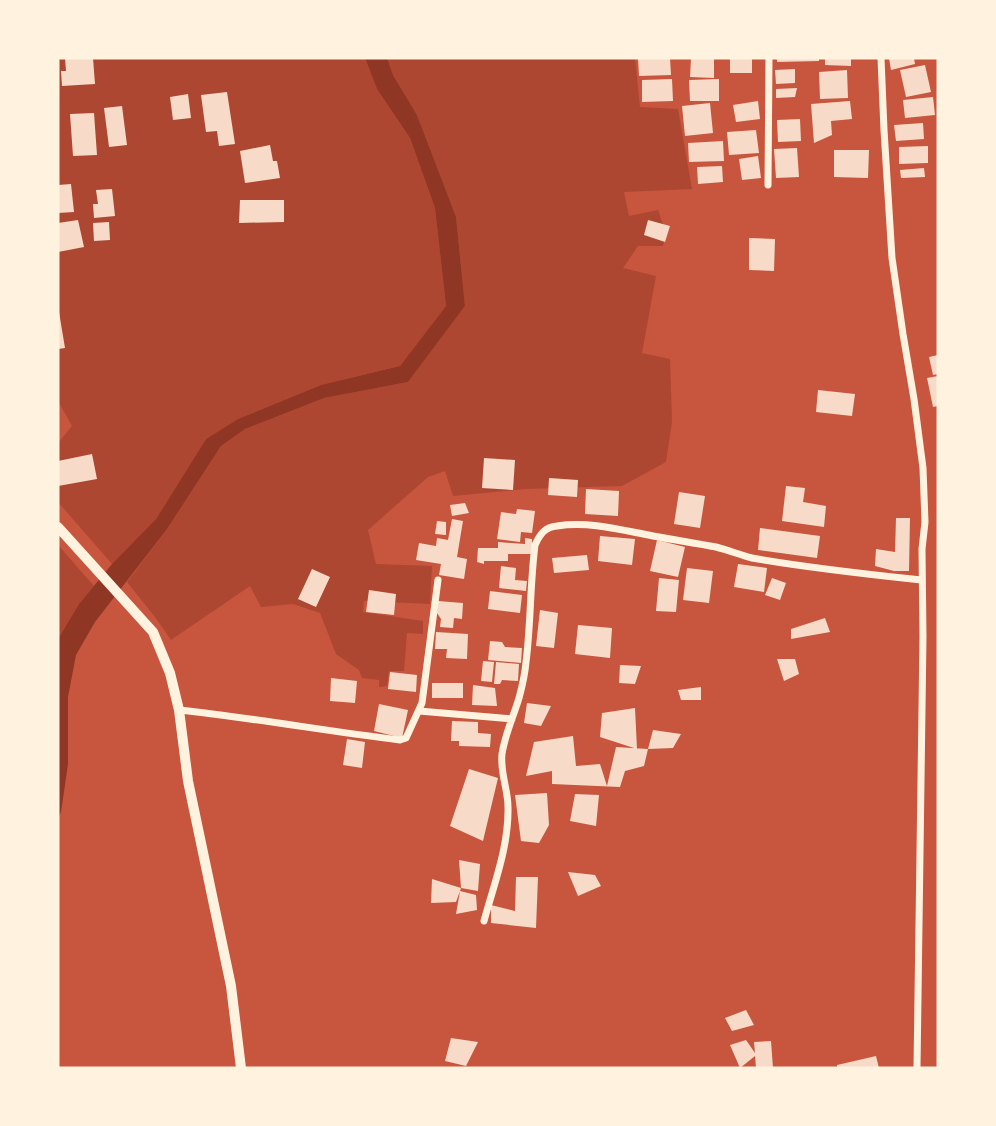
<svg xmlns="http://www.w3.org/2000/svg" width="996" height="1126" font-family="'DejaVu Sans',sans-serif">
<rect width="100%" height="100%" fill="#c8553d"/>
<path fill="#ae4732" d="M58,58H365L377,89L410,138L435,208L446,306L400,366L321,385L238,419L206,439L156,519L112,564L58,502V443L72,426L58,401Z
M387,58H635L640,107L678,109L692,189L624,192L629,216L658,210L666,233L663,246H638L623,268L656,276L642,353L670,359L672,422L666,462L622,486L525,489L453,496L445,471L428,477L368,530L376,564L432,566L430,604L364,601L363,612L423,621V634L407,633L404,671H389L387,686L379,687V680L362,678L359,670L336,654L320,613L293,604L261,607L250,586L171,640L155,617L127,582L167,529L221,446L245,429L324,398L408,382L465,306L456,217L417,115L393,75Z
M58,545L94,586L79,604L58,639Z"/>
<path fill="#8f3625" d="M365,58H387L393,75L417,115L456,217L465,306L408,382L324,398L245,429L221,446L167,529L95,622L76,655L68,697V764L61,812L58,818V639L79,604L112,564L156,519L206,439L238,419L321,385L400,366L446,306L435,208L410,138L377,89Z"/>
<path fill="#f7dbc8" d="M65,58H93L95,84L62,86L61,71H66Z
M638,58H670L671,75L639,76Z
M691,58H714V78L690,77Z
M730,58H752V73H730Z
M777,58H819V61L777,62Z
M825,58H851V66L825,65Z
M889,58H914L915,64L891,70Z
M925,65L931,92L906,97L900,70Z
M795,69V83L776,84L775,70Z
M847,70L848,98L820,99L819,72Z
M672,79L673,101L642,102V80Z
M719,79V101H690L689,80Z
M797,88L795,97L776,98V89Z
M227,92L235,144L219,146L217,131L206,132L201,95Z
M188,94L191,118L173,120L170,97Z
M933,97L935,115L905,118L903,100Z
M758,101L760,119L736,122L733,105Z
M850,101L852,119L831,121L832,135L814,143L811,104Z
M710,103L713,133L685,136L682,106Z
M122,106L127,145L109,147L104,108Z
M94,113L97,155L73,156L70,114Z
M800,119L801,141L778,142L777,120Z
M923,123L924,139L896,141L894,125Z
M756,130L759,153L729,155L727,132Z
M723,141L724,161L689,162L688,143Z
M270,145L273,161H277L280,178L245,183L240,151Z
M928,146V163L899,164V147Z
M797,148L799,177L776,178L774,149Z
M834,150H869L868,178L834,177Z
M758,156L761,178L742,180L739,159Z
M722,166L723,182L698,184L697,167Z
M924,168L925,177L901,178L900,170Z
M71,184L74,212L58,213V185Z
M112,189L115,216L94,218L93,204H98L96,190Z
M240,200H284V222L239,223Z
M78,220L84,247L58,252V223Z
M648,220L670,226L665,242L644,235Z
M109,222L110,240L94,241L93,223Z
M749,238L775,239L774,271L749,270Z
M58,312H59L65,348L58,349Z
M938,355V374L933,375L929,357Z
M938,376V406L933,407L927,378Z
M818,390L855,394L852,416L816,412Z
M92,454L97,479L58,486V461Z
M484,458L515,460L513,490L482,488Z
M549,478L578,480L577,497L548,495Z
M786,486L805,488L803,502L826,506L824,527L782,521Z
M586,489L619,491L618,516L585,514Z
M679,492L705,496L700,528L674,524Z
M465,503L469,513L452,516L450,505Z
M517,509L535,511L532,533L521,532L520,542L497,539L501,512L516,514Z
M896,518H910L909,571H894L875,566L876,549L895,552Z
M452,519L463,521L457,557L467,559L464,579L439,575L441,564L416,560L419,543L436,546L437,538L448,540Z
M437,521L446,522V535L435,534Z
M760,528L820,536L817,558L758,550Z
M600,536L635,539L632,565L598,561Z
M525,538L532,539V554H508V561H484V564L477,562L478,548H498V542L525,544Z
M657,540L685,547L678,577L650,571Z
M587,555L589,570L554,573L552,558Z
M738,564L767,568L764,592L734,587Z
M501,566L516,568L515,580L527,581L526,591L499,588Z
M687,568L713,571L709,603L683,600Z
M312,569L330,577L316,607L298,599Z
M659,578L679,580L676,612L656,611Z
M772,578L786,583L780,600L765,595Z
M369,590L396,594L394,615L366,612Z
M490,591L522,595L520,613L488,609Z
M438,601L463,603L462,619L454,618L453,628L440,627L441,619L437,613Z
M540,610L558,613L554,648L536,646Z
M825,618L830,632L791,639V629Z
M578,625L612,628L610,658L575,654Z
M436,632L468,634L467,659L446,658L447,649H435Z
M490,641L502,642L505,647L522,648L521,663L488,660Z
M777,659H795L799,674L784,681Z
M483,661L494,662L492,682L481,681Z
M496,662L519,664L518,681L502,680L500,684H494Z
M620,665L641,666L635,684L619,683Z
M390,672L417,675L416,692L388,689Z
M331,678L357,681L355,703L330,701Z
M432,683H463V698H432Z
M473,685L495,688L497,706L472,705Z
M701,687V700H681L678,690Z
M527,703L551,706L541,726L524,723Z
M379,704L408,710L402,738L374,731Z
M635,708L637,749L600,737L602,713Z
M452,721L478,722V733L491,734L490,747L459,746V741H451Z
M653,730L681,734L673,748L648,749Z
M573,736L576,766L600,764L607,786L616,747L648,749L644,766L625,771L620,787L552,784V771L526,776L534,742Z
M347,739L365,742L362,768L343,765Z
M469,769L498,778L483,841L450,826Z
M547,793L549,825L539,843L521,841L515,795Z
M575,794L599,795L596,826L570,821Z
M459,860L480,864L478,891L461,888L460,891L476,895L477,910L456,914L460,891L456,902L431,903L432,879L461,888Z
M568,872L595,875L601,886L578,896Z
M516,877H538L536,928L491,923V905L515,911Z
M746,1010L754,1025L732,1031L725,1018Z
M451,1038L478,1042L466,1066L445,1061Z
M746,1040L755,1053L754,1042L771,1041L773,1068H756L755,1056L740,1068L730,1045Z
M876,1056L879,1068H837V1065Z"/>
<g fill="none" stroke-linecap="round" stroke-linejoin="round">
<path stroke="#fff3e0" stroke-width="7" d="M881,58L884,130L892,258L903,334L914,399L923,468L925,522L922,549L923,637L917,1068
M768,185L769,58
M179,710C253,718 326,731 400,740L406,738L422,703L438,580
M419,711L512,719
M484,921C494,884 509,846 508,807C508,789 500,773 502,754C505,734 513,718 519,698C522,687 525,674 526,662C531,623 530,584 535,545C540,534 545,527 557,526C590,521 621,530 653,536C674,540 695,543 716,547C728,550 740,555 752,558C808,568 865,574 921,580"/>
<path stroke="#fff3e0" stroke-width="10" d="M58,527L153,632L170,673L179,710L188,781L231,986L241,1068"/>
</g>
<rect width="996" height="1126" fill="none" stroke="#fff3e0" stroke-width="119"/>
</svg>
